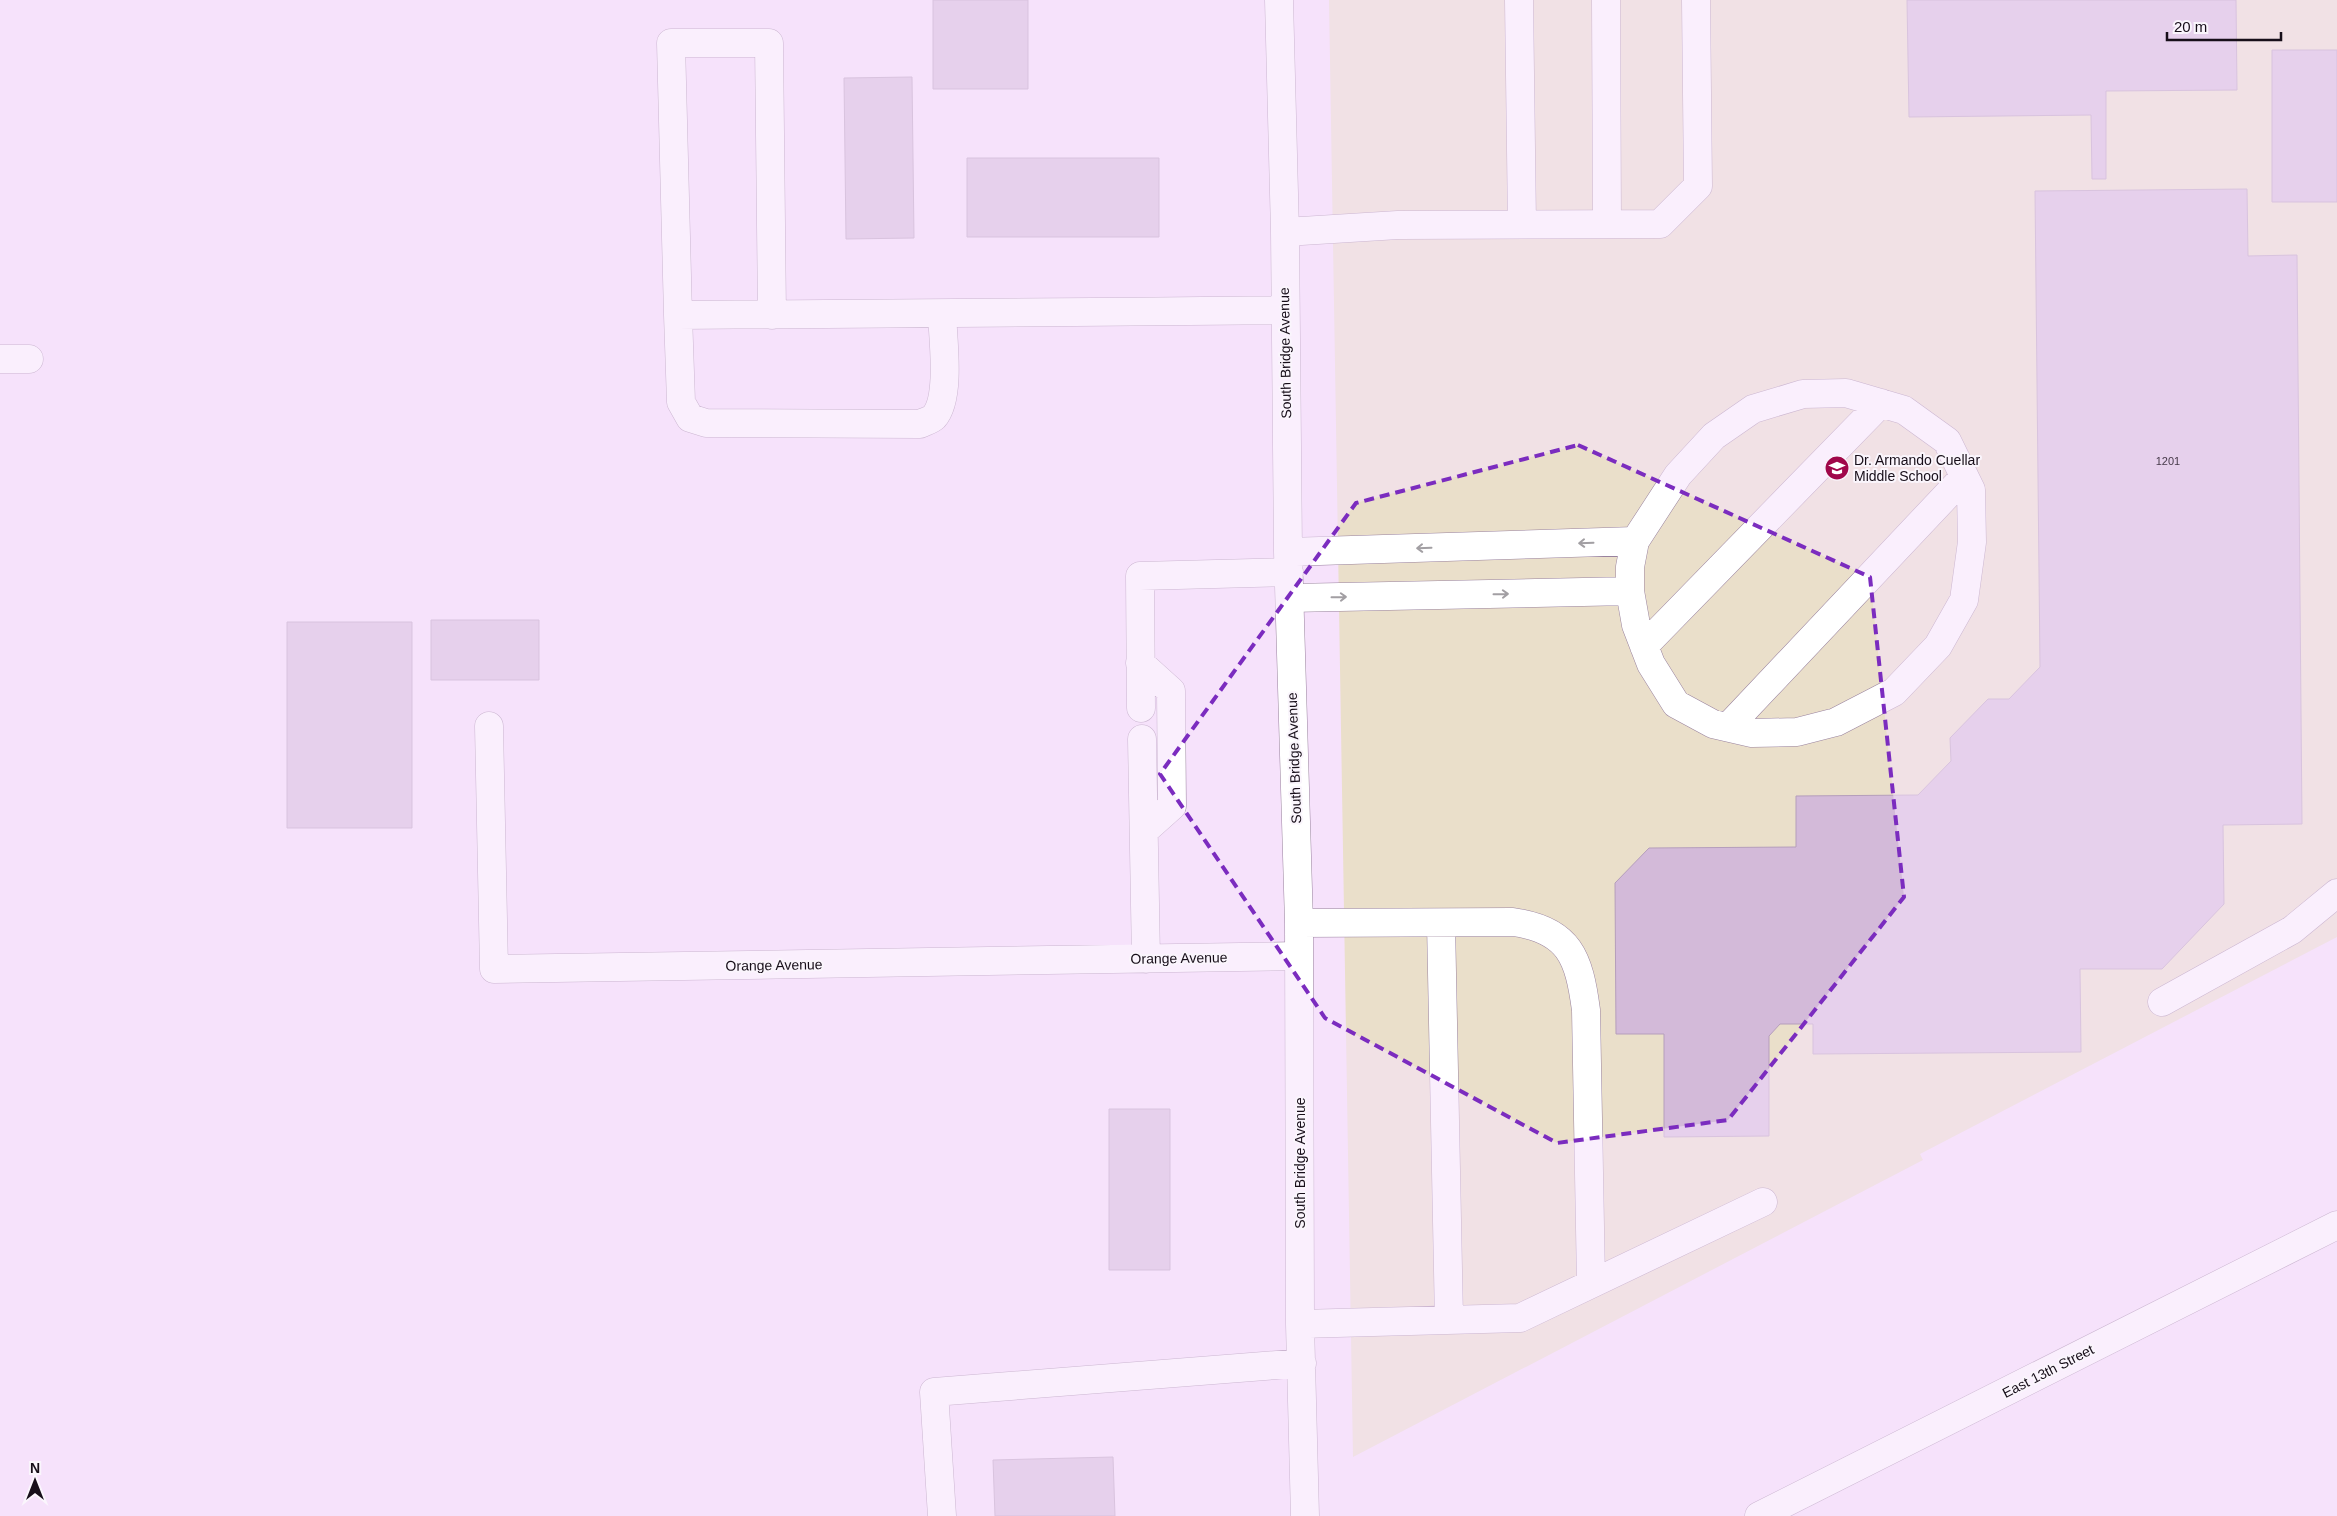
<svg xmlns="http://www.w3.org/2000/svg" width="2337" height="1516" font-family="Helvetica,sans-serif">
<rect width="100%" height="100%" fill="#f6e2fb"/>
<path fill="#eadfca" d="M1329,0H2337V937L1920,1154L1923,1160L1353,1457Z"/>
<path fill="#d3bad9" stroke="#b59ebb" d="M933,0H1028V89H933Z
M1907,0H2236L2237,90L2106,91V179H2092L2091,115L1909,117Z
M2272,50H2337V202H2272Z
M912,77L914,238L846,239L844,78Z
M967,158H1159V237H967Z
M2247,189L2248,256L2297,255L2302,824L2223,825L2224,904L2162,969H2080L2081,1052L1813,1054V1024H1780L1769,1036V1136L1664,1137V1034H1616L1615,883L1649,848L1796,847V796L1918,795L1951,761L1950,738L1988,699H2009L2040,667L2035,191Z
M431,620H539V680H431Z
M287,622H412V828H287Z
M1109,1109H1170V1270H1109Z
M1113,1457L1115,1516H995L993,1460Z"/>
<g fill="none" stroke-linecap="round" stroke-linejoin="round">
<defs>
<path id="minor" d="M1279,0L1285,232L1288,552L1299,923L1300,1324L1305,1516
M1519,0L1522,224
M1606,0L1607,224
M1285,232L1398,225L1660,224L1698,186L1696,0
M678,315L681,402L690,418L706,423L920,424C924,422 931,420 934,417C951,398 943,339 942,314
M772,315L769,43H671L678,315C880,315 1082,312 1284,310
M0,359H29
M1846,393L1904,410L1947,441L1971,490L1972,542L1964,600L1938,646L1894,692L1836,722L1797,732L1752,733L1713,724L1676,704L1651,664L1636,625L1630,591V567L1635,541L1678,475L1714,436L1753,409L1803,394Z
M1288,552L1635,541
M1290,598L1630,591
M1644,646L1881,403
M1140,663L1171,691L1172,806L1144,831
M1141,708L1140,576L1289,572
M489,726L494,969L1299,956
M1728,727L1964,477
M1142,739L1146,959
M1299,923L1513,922C1570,930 1579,958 1586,1010L1591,1282
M1441,923L1449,1320
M2162,1002L2292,930L2337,893
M1300,1324L1520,1318L1763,1202
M942,1516L934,1392L1302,1363
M1759,1516L2337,1225"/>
</defs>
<use href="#minor" stroke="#99829e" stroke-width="29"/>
<use href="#minor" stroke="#fff" stroke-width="28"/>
</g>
<defs><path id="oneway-shaft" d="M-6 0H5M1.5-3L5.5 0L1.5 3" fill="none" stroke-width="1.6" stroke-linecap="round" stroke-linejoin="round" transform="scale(1.25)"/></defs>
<g stroke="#a29fa3">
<use href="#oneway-shaft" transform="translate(1586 543) rotate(178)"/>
<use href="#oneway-shaft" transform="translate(1424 548) rotate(178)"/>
<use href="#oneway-shaft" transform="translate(1501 594) rotate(-1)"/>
<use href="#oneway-shaft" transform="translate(1339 597) rotate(-1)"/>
</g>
<path d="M0 0H2337V1516H0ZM1578,445L1870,577L1904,897L1728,1120L1557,1143L1325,1018L1160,774L1356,503Z" fill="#f6e2fb" fill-opacity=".55" fill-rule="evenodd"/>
<path fill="none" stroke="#7b2cbf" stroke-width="4" stroke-dasharray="10 6" stroke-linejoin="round" d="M1578,445L1870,577L1904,897L1728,1120L1557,1143L1325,1018L1160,774L1356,503Z"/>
<defs>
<symbol id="school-disc" viewBox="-11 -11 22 22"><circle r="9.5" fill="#a0074a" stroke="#faf5fc"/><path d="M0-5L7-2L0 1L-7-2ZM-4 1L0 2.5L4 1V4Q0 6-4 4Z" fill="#fff"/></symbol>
</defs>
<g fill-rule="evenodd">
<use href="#school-disc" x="1823" y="454" width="28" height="28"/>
</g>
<g text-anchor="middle" stroke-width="4" stroke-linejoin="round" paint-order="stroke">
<g font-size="11" fill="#463949">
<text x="2168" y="465">1201</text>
</g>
<g font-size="14" fill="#170e19" stroke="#faf5fc">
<text transform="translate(1285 353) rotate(-91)" y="5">South Bridge Avenue</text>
<text transform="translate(1294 758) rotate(-92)" y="5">South Bridge Avenue</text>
<text transform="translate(1179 958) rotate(-1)" y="5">Orange Avenue</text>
<text transform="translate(774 965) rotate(-1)" y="5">Orange Avenue</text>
<text transform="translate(1300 1163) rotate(-90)" y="5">South Bridge Avenue</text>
<text transform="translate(2048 1371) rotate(-27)" y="5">East 13th Street</text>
</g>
<g font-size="14" fill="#170e19" stroke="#faf5fc" text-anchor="start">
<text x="1854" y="465">Dr. Armando Cuellar<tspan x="1854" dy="16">Middle School</tspan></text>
</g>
</g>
<g transform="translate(35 1481)" stroke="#faf5fc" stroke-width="4" paint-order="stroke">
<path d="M0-4L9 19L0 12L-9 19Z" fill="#170e19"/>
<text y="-8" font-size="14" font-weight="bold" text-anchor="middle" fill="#170e19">N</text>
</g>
<path d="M2167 32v8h114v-8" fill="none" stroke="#170e19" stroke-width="2.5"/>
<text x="2174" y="32" font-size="15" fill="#170e19" stroke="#faf5fc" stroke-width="4" paint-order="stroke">20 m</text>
</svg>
